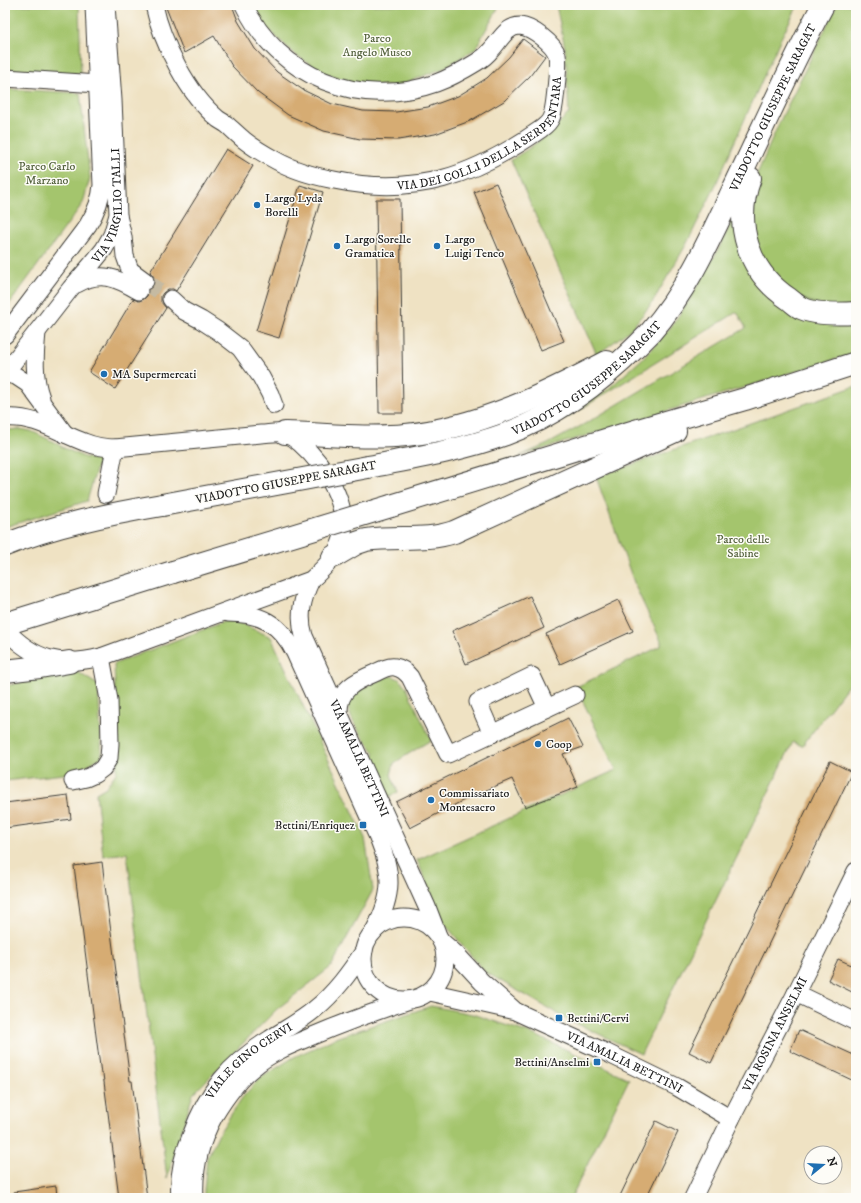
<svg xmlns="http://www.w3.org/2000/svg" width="861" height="1203" font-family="'IM FELL DW Pica',serif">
<rect width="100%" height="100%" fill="#fdfcf7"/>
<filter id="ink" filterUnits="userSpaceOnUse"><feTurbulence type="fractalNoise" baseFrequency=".025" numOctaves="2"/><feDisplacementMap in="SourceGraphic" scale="8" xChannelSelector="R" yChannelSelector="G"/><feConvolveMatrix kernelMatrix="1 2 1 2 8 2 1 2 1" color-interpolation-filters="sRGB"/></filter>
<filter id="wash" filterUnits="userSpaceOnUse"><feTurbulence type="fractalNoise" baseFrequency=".012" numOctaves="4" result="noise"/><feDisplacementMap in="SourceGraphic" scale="16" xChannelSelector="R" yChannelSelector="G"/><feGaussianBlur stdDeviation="0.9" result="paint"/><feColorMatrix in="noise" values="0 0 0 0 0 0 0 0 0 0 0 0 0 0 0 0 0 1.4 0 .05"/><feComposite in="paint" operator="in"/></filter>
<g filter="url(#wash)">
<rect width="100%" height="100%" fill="#efe2c3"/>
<path fill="#a4c56d" stroke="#607044" d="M5,5H79L81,74L5,69Z
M254,5H500L475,49L442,69L397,86L354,85L324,73L297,56L261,23Z
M556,5H798L779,42L712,193L686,245L652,303L631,329L597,355L511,160L531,147L549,133L569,113L565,48Z
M837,5H856V308L824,306L793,296L752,245L755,179L779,123Z
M5,89L80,93L90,178L83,203L5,310Z
M734,216L755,279L856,320V353L520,456L548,444L588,422L746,328L737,312L560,422L607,390L641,360L670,328L690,299L704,274L718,250Z
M856,386V675L802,746L793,742L641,1054L567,1019L485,972L444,923L417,860L616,770L576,687L661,646V641L636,588L596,477Z
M20,429L31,431L50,440L66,449L86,458L99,460L87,501L5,527V430Z
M231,619L271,637L365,838L373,890L331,967L277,1009L193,1094L167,1178L127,853L103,856L96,793L106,787L116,773L118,756L114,664Z
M76,671L98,685L102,757L72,773L5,781V686Z
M391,676C399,678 402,681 406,687L431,740L394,763L391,775L398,792L388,797L371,758L375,753C365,739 338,709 352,693L385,677Z
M431,1006L472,1014L535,1035L629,1079L571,1198H204V1190L207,1158L219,1133L242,1098L259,1079L294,1057L338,1037Z"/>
<g id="blocks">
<path fill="#d6ac73" d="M165,5H232L238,21L255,49L277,72L303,90L332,104L363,111L396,112L428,107L458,96L487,78L509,57L523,39L545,56L530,76L504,101L470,121L435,134L398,140L360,139L324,131L288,115L258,93L232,66L214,36L184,53Z
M226,149L253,166L176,291L173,289H168L163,293L161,296V302L166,308L115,389L89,372L133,299L139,301L144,299L147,296L149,290L153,287L155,282L154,277L150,272Z
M496,183L564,341L541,350L474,192Z
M300,185L323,192L279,338L256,331Z
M376,199H400L403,413H379Z
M530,596L544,628L466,664L452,631Z
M618,600L633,631L560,664L546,634Z
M568,718L583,747L563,754L578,787L525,807L512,779L466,799L410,828L396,802Z
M830,761L852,772L711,1063L689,1052Z
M68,795L71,819L5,828V803Z
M102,862L130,1081H132L147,1198H119L103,1074H101L74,866Z
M838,959L856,967V994L828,980Z
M799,1030L856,1056V1082L790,1051Z
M656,1121L678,1132L646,1198H619Z
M56,1186L57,1198H14V1192Z"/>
</g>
</g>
<g filter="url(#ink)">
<use href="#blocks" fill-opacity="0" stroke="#3c3a35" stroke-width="1"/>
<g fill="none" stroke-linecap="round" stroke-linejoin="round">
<path stroke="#c5baa2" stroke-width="17" stroke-dasharray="17 8" stroke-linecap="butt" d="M145,281L171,299"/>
<defs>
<g id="minor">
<path id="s1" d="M154,5C162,43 188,94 218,119C221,121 223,122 226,124C232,129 238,135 244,140C254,148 266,155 277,161C295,171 314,176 334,180C416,197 474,176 541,129C545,126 549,123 551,118C555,109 559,65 557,55C554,44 532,27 520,26C506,26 499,42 491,50C487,55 482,59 477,62C464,70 450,78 436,83C361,110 278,77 244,5"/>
<path d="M5,78L98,84"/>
<path d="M118,216L123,237L125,256L130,270L145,281"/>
<path d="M77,284C100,270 117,278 139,291"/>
<path d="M171,299L184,311L201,320L218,331L240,348L261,377L270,394L274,405"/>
<path d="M37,332C35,354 33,377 41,398"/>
<path d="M5,335L88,225C96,212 101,200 102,185L94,5"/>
<path id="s2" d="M5,373L71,288L91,265L104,249L112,235L118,215L113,100L106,5"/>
<path d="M5,374L16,376L28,384L65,434"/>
<path d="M5,418C34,415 59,433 84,442C94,446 104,448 115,448L261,434C268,434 279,431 286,434C291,436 297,440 301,444C325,465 350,506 342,539C337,556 323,569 311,580L101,657C61,667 33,660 5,629"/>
<path d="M106,494L115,448"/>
<path id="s3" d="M311,580C302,599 298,616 304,636L427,907L437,933"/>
<path d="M228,613C260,613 280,623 295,653L377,835C393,873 394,894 374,931"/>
<path d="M339,713C338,689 356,681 375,673C381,670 388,666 395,667C402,668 406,672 410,677L448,754L575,695"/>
<path d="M492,734L478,702L532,676L547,708"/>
<path d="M73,781L86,778L95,774L103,768L109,758L110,744L109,700L101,657"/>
<circle cx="404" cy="959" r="41"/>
<path d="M441,941L457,955L482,982L513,1009"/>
<path id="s4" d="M430,992L515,1011L605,1052L677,1087L731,1119"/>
<path d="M796,993L856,1022"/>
<path id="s5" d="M180,1198C178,1177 183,1155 191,1136C207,1091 229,1064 270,1039C285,1029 301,1021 315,1009C335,993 350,972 364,951"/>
<path d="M195,1198C193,1168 200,1142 214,1116C225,1098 237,1080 254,1067C270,1053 291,1045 310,1037C343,1023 376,1011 410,1000"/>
<path id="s6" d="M693,1198L731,1119L796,993L856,871"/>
</g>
<g id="major">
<path d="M750,178C733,224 748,272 789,299C793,302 797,306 801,308C816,315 840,314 856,313"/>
<path d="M285,433C325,434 366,439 406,435C478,428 544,395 607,362"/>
<path id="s7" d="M368,467C415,458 462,450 506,434C557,415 600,383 638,345C642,341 646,337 650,333C686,292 709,241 732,192C762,130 790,66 823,5"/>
<path d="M391,506L635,431L745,399L856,363"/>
<path d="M5,545C55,525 109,514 162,505"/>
<path d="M333,557L357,543L366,540C395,535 425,542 454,532L675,431"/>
<path d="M5,624L173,572"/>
<path d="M5,671L40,667L69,662"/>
</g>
</defs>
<use href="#minor" stroke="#3c3a35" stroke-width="19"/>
<use href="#major" stroke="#3c3a35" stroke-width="24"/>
<use href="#minor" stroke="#fff" stroke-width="17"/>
<use href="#major" stroke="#fff" stroke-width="22"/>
<defs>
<path id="major-bridge" d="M162,505L368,467
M173,572L391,506"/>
</defs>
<use href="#major-bridge" stroke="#3c3a35" stroke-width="24" stroke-linecap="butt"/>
<use href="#major-bridge" stroke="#fff" stroke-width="22"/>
</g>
</g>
<g fill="#1f6fb2" stroke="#fdfcf7" stroke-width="1.5">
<circle cx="257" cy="205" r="4"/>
<circle cx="337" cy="246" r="4"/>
<circle cx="437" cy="246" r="4"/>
<circle cx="104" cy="374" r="4"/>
<circle cx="538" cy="744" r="4"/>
<circle cx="431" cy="800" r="4"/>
<rect x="359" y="821" width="8" height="8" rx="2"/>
<rect x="555" y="1014" width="8" height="8" rx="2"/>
<rect x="593" y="1058" width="8" height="8" rx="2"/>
</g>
<g text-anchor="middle" stroke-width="3" stroke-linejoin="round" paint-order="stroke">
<g font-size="12" fill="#52603c" stroke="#fdfcf7">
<text x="377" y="42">Parco<tspan x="377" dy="14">Angelo Musco</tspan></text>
<text x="47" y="170">Parco Carlo<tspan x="47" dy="14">Marzano</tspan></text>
<text x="743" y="543">Parco delle<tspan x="743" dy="14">Sabine</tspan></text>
</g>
<g font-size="12" fill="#1c1c1c" stroke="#fdfcf7">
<text dy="4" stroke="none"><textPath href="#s7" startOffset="577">VIADOTTO GIUSEPPE SARAGAT</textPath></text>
<text dy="4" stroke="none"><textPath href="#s1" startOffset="436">VIA DEI COLLI DELLA SERPENTARA</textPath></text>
<text dy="4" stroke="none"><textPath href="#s2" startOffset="203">VIA VIRGILIO TALLI</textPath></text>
<text dy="4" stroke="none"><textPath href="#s7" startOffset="241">VIADOTTO GIUSEPPE SARAGAT</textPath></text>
<text transform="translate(286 482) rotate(-11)" y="4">VIADOTTO GIUSEPPE SARAGAT</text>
<text dy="4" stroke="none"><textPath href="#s3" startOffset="192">VIA AMALIA BETTINI</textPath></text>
<text dy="4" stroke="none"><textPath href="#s6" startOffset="183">VIA ROSINA ANSELMI</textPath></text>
<text dy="4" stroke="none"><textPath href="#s5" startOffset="161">VIALE GINO CERVI</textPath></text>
<text dy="4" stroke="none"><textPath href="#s4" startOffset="208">VIA AMALIA BETTINI</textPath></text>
</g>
<g font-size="12" fill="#1c1c1c" stroke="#fdfcf7" text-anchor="start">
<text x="265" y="202">Largo Lyda<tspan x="265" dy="14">Borelli</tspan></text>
<text x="345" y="243">Largo Sorelle<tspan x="345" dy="14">Gramatica</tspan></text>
<text x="445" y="243">Largo<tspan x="445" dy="14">Luigi Tenco</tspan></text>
<text x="112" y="378">MA Supermercati</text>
<text x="546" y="748">Coop</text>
<text x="439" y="797">Commissariato<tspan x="439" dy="14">Montesacro</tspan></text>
<text x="355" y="829" text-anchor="end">Bettini/Enriquez</text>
<text x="567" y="1022">Bettini/Cervi</text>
<text x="589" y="1066" text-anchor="end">Bettini/Anselmi</text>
</g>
</g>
<rect width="861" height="1203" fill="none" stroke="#fdfcf7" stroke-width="20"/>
<g transform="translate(823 1165) rotate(72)"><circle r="19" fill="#fdfcf7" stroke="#a3a29f"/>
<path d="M0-3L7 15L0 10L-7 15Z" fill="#1f6fb2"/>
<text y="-6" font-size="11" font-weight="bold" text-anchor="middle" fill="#1c1c1c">N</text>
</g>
</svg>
